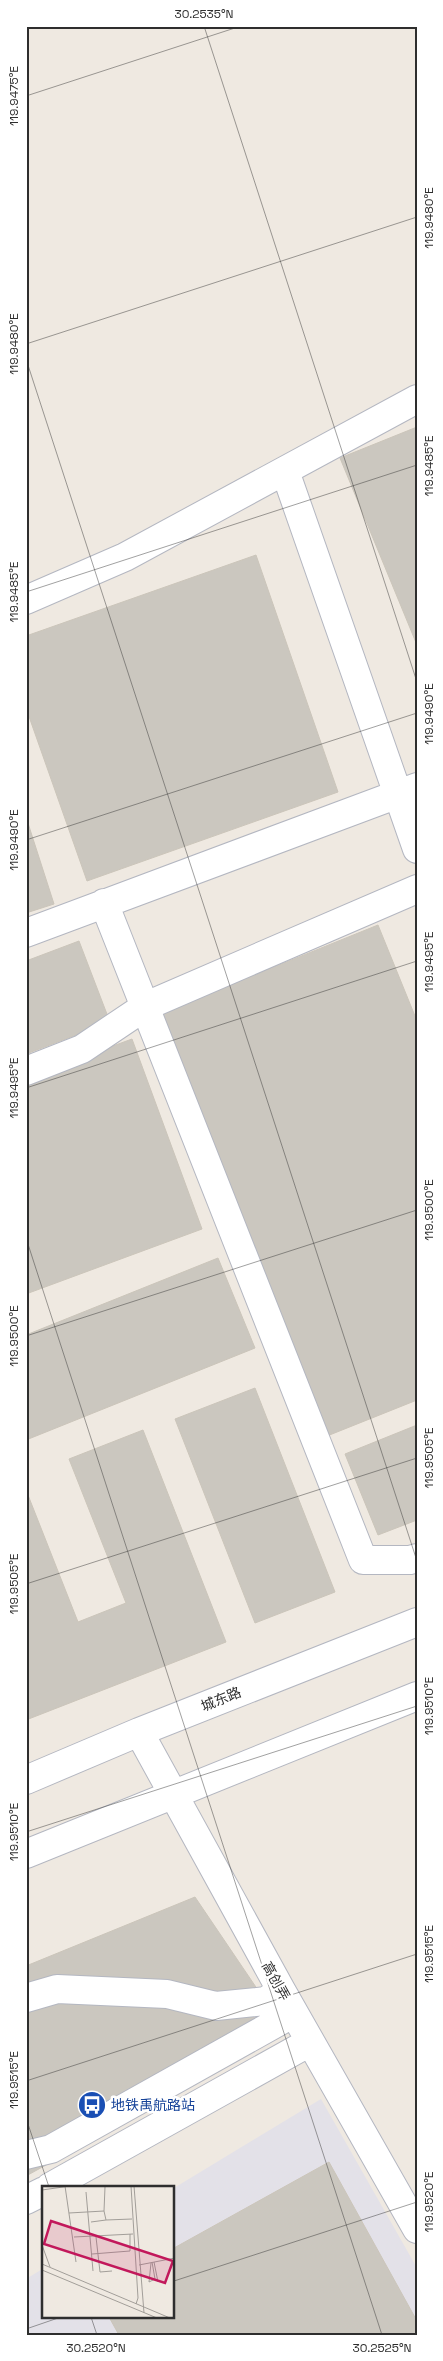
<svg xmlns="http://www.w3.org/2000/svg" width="443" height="2361" font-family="'Space Grotesk','Noto Sans SC',sans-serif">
<rect width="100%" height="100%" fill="#efe9e1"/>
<path fill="#e3e1e8" d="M321,2099L417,2268V2335H26V2279L44,2268V2317H174V2188Z"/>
<path fill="#cbc7bf" stroke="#cbc5ba" d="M417,427V645L340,458Z
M256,555L338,792L87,881L26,708V636Z
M26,817L54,904L26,913Z
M378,925L417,1021V1400L327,1436L158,1014Z
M79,941L110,1022L26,1054V961Z
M132,1039L202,1229L26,1294V1078Z
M218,1258L255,1348L26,1440V1335Z
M255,1388L335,1592L255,1623L175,1419Z
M417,1425V1520L378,1535L345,1454Z
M143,1430L226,1642L26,1720V1490L78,1622L126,1603L69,1459Z
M195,1897L287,2033L26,2176V1966Z
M329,2162L417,2321V2335H119L109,2317H174V2248Z"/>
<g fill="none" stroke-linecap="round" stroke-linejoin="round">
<defs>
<path id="minor" d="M285,471L417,849
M26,600L125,557L417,399
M104,903L363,1560H410L417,1558
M26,933L417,787
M26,1071L82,1049L146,1006L417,889
M139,1732L281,1990L417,2229
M26,1780L139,1732L417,1622
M26,1854L417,1696
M26,1998L57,1989L167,1994L216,2006L266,2001L281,1990
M26,2155L51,2149L294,2013
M50,2187L310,2042
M26,2200L44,2191"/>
</defs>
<use href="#minor" stroke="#b4b7c1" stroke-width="30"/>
<use href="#minor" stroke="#fff" stroke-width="28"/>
</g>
<path fill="none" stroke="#2e2e2e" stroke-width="1" stroke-opacity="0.45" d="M204,26L417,682M26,96L241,26M26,344L417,217M26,359L417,1561M26,592L417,465M26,840L417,713M26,1088L417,961M26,1238L382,2335M26,1336L417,1210M26,1584L417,1458M26,1832L417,1706M26,2081L417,1954M26,2118L49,2187M174,2281L417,2202M91,2317L97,2335M26,2329L61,2317"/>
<defs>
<symbol id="bus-disc" viewBox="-11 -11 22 22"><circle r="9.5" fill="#1a4fb4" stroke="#fff"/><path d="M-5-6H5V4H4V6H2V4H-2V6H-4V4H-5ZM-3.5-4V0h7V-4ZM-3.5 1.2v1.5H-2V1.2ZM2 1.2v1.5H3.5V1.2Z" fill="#fff"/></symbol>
</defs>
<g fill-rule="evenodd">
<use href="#bus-disc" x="76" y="2089" width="32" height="32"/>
</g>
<g text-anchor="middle" stroke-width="5" stroke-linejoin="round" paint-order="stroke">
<g font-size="14" fill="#2e2e2e" stroke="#fff">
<text transform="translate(221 1699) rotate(-22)" y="5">城东路</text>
<text transform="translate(276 1981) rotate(61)" y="5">高创弄</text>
</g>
<g font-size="14" fill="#164399" stroke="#fff" text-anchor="start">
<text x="111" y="2110">地铁禹航路站</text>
</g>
</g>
<g transform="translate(42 2186)">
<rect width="132" height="132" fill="#efe9e1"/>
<path fill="none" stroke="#a29e99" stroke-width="1" d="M23,0L34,76M89,0L96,112L94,118M92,0L102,127M0,4L28,0M44,6L51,85M62,25L63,1M27,27L62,25L64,34L90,33M49,36L64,34M32,51L91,48M54,51L58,86L70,85M0,59L8,81M50,68L88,65V48M112,76L116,96M109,77L107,96L113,93L110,76M0,78L128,132M97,79L133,72M0,84L115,132"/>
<path fill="#c2185b" fill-opacity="0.15" stroke="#c2185b" stroke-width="2.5" d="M9,35L131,75L123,97L2,58Z"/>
<rect width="132" height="132" fill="none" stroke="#2e2e2e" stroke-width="2.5"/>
</g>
<rect width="443" height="2361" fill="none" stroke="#ffffff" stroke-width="55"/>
<rect x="28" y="28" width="388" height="2306" fill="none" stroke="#2e2e2e" stroke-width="2"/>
<g font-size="12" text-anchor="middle" fill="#2e2e2e">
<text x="204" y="18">30.2535°N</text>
<text transform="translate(14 96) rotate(-90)" y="4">119.9475°E</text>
<text transform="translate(429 218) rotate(-90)" y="4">119.9480°E</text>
<text transform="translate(14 344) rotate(-90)" y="4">119.9480°E</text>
<text transform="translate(429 466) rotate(-90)" y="4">119.9485°E</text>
<text transform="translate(14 592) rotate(-90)" y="4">119.9485°E</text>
<text transform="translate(429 714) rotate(-90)" y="4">119.9490°E</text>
<text transform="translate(14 840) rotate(-90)" y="4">119.9490°E</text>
<text transform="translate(429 962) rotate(-90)" y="4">119.9495°E</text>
<text transform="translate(14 1088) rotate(-90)" y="4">119.9495°E</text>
<text transform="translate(429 1210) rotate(-90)" y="4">119.9500°E</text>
<text transform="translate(14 1336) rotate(-90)" y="4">119.9500°E</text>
<text transform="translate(429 1458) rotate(-90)" y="4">119.9505°E</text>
<text transform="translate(14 1584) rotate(-90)" y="4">119.9505°E</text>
<text transform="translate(429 1706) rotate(-90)" y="4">119.9510°E</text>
<text transform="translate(14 1832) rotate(-90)" y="4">119.9510°E</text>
<text transform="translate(429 1954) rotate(-90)" y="4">119.9515°E</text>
<text transform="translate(14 2080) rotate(-90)" y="4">119.9515°E</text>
<text transform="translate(429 2202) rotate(-90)" y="4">119.9520°E</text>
<text x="96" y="2352">30.2520°N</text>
<text x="382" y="2352">30.2525°N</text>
</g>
</svg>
